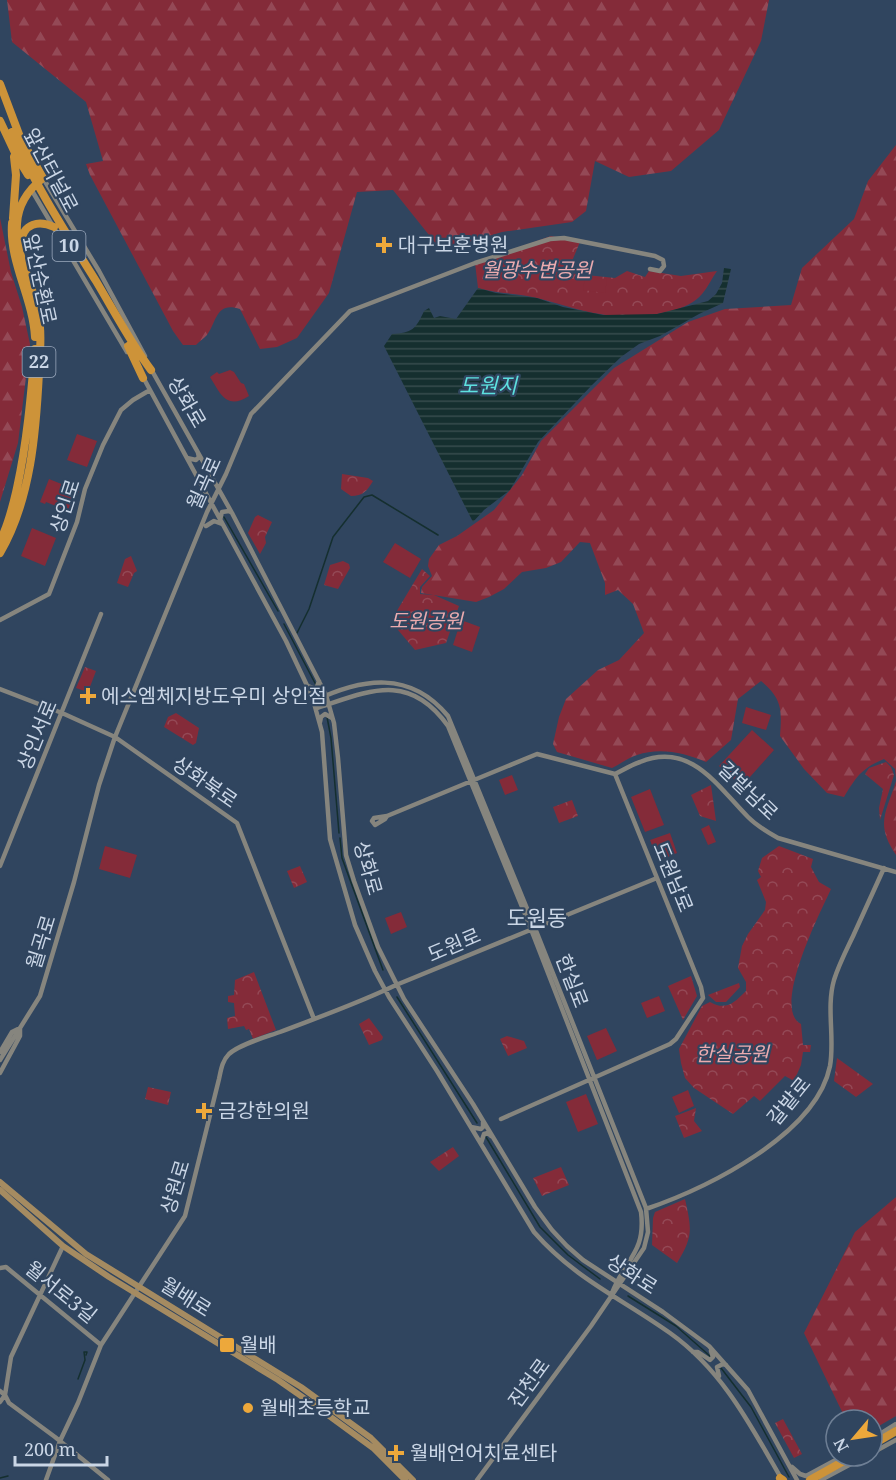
<svg xmlns="http://www.w3.org/2000/svg" width="896" height="1480" font-family="'Noto Serif','Noto Sans KR',serif">
<defs>
<pattern id="forest-firs" width="22" height="20" patternUnits="userSpaceOnUse" patternTransform="scale(1.5)"><rect width="22" height="20" fill="#842b39"/><path d="M5 1l3.5 6h-7zM16 11l3.5 6h-7z" fill="#944956"/></pattern>
<pattern id="park-crowns" width="20" height="18" patternUnits="userSpaceOnUse" patternTransform="scale(1.5)"><rect width="20" height="18" fill="#842b39"/><path d="M2 6a3 3 0 1 1 6 0M12 15a3 3 0 1 1 6 0" fill="none" stroke="#944956"/></pattern>
<pattern id="water-rules" width="6" height="5" patternUnits="userSpaceOnUse" patternTransform="scale(1.5)"><rect width="6" height="5" fill="#152f2f"/><path d="M0 2.5h6" fill="none" stroke="#364c4d"/></pattern>
</defs>
<rect width="100%" height="100%" fill="#30455f"/>
<path fill="url(#forest-firs)" d="M7,0H769L761,41L719,130L671,171L629,177L595,161L586,211L572,222L502,232L441,250L393,190L357,192L329,293L297,338L277,347L260,349L240,309C216,301 217,321 207,335C204,338 199,342 196,345H183L173,331L90,175L86,164L103,161L86,102L12,42Z
M896,145V779L895,769L884,759C862,768 856,777 844,797L827,793L804,769L780,736C782,709 782,699 761,681L738,699L731,740L706,762C685,753 660,747 637,755C628,758 620,764 612,768L557,752L553,744L559,717L566,699L598,670L619,660L644,633L633,604L618,590L605,595V583L590,543L580,542L561,562L546,568L522,572L504,589L489,597L476,602L421,593L422,587L432,576L428,566L429,559L439,545L457,536L494,510L522,475L541,441L614,368L688,322L725,309L791,305L802,268L854,219L868,181Z
M0,218L11,272L22,307L30,344L18,443L0,502Z
M896,781V855C875,824 886,813 896,781Z
M896,1197V1416L872,1430V1420H846L804,1333L855,1232Z"/>
<path fill="url(#park-crowns)" d="M551,236L580,242L567,273L615,278L627,271L645,277L649,271L681,276L717,271C712,278 708,287 702,294C683,317 627,319 600,314C579,311 558,303 537,298C518,293 498,294 478,288L475,263Z
M342,474L368,478L373,481C367,491 363,496 351,496L341,489Z
M258,515L272,522L265,537L266,543L260,554L248,533L255,517Z
M131,556L137,571L134,573L128,587L117,583L125,559Z
M343,561L349,564L350,568L338,589L324,585L330,565Z
M422,569L430,576L420,587V594L434,595L459,606L446,643L415,650L398,630L392,619Z
M85,667L96,671L88,692L76,688Z
M176,713L199,728L196,743L193,745L164,727L168,717Z
M886,762L891,767L894,775L880,820L879,808L883,789L865,774L869,768Z
M711,785L716,821L700,816L691,795Z
M572,800L578,816L559,823L553,807Z
M779,846L813,859L811,867L819,882L831,889C821,911 771,1009 801,1024L803,1045H811L810,1052H803L801,1065L794,1081L785,1076L760,1101L754,1096L733,1114L694,1088L685,1078L681,1063L679,1049L702,1006L710,1002C726,1011 734,1003 746,991V982L738,968L742,946L748,934L765,910L766,902L757,880L761,877L758,871L762,858Z
M300,866L307,882L294,888L287,871Z
M254,972L276,1030L253,1039L249,1029L246,1030L244,1026L228,1029L227,1018L235,1016L234,1003L228,1002V996L234,995L235,980Z
M691,976L697,996L683,1020L668,986Z
M739,983L740,987L726,1002H716L708,995Z
M369,1018L383,1037L382,1040L369,1045L359,1024Z
M507,1036L524,1041L527,1048L508,1056L500,1039Z
M837,1058L873,1084L856,1097L834,1081Z
M148,1087L171,1092L168,1105L145,1099Z
M696,1108L694,1121L702,1131L684,1138L675,1116Z
M453,1147L459,1156L439,1171L430,1162Z
M561,1167L569,1185L542,1196L533,1178Z
M685,1199C692,1230 693,1237 677,1263L652,1245L653,1218L655,1212Z
M783,1419L802,1454L794,1458L775,1423Z"/>
<path fill="#842b39" d="M585,277L607,279L605,293L583,290Z
M230,370L234,372L241,383L244,384L249,396C227,410 221,395 210,377L217,372L219,374Z
M77,434L97,441L87,467L67,460Z
M49,479L79,491L72,506L70,505L68,511L46,502L45,504L40,502Z
M32,528L56,538L45,566L21,556Z
M395,543L421,559L410,578L383,562Z
M461,620L480,627L472,652L453,645Z
M746,707L771,715L766,730L742,723Z
M752,730L774,750L742,786L719,766Z
M512,775L518,790L505,795L499,780Z
M650,789L664,825L645,832L631,797Z
M709,825L716,842L708,845L701,829Z
M670,833L677,853L658,861L650,840Z
M105,846L137,855L130,878L99,869Z
M401,912L407,927L391,934L385,918Z
M659,996L665,1011L647,1018L641,1003Z
M606,1028L617,1051L597,1060L587,1036Z
M688,1090L694,1106L679,1113L672,1097Z
M586,1094L598,1124L578,1132L566,1102Z"/>
<path fill="url(#water-rules)" d="M724,268L731,269L723,303L699,314L660,336L639,344L621,357L592,385L538,442L510,490L484,510L473,522L384,346L392,334C412,333 416,329 424,311L429,308L434,318L440,316L456,319L478,288L496,293L537,298L563,307L603,315L657,314L708,301L716,294L722,283Z"/>
<g fill="none" stroke-linecap="round" stroke-linejoin="round">
<path stroke="#152f2f" stroke-width="1.5" d="M224,517L278,611
M284,624L316,685
M297,633L309,609L333,537L364,497L372,495L438,535
M327,717L331,738L339,833
M340,838L342,858L383,970
M397,997L477,1123
M486,1137L540,1227L568,1255L600,1279
M628,1296L676,1326L711,1357
M721,1368L751,1407L789,1477
M78,1379L85,1360L84,1352H87L86,1355
M0,1478L8,1476"/>
<path stroke="#86857e" stroke-width="4.5" d="M43,178L99,271L145,356
M31,189L127,352
M151,369L232,513L326,695L334,723L338,758L346,855L354,881L378,947L404,999L473,1104L535,1207L552,1230L567,1246L583,1260L663,1312L709,1346L748,1390L797,1480
M143,377L286,641L312,696L322,732L330,839L355,925L375,971L389,997L437,1071L534,1232C575,1279 621,1298 670,1333C722,1370 750,1424 781,1478
M187,458L196,460L199,457L198,453
M220,520L222,512L229,511L232,513
M206,526L214,521L222,524
M0,620L49,594L77,522L85,489L103,445L121,410L133,400L150,390
M308,686L316,689L319,681
M0,689L62,713L115,737L237,823L314,1019
M314,701C362,678 410,670 448,716L535,928L646,1208L648,1232L644,1248L591,1326L477,1480
M317,708C369,691 409,671 448,726L527,919L641,1212C646,1253 625,1259 612,1293
M320,722L321,717L325,714L332,718
M615,774C623,770 631,765 640,762C691,741 718,787 748,817C757,826 767,832 778,838L896,872
M387,816L374,818L372,821L375,825L385,819L387,816L537,754L615,774L701,987L703,998L676,1039L670,1044L501,1119
M0,866L101,614
M0,1052L12,1032L18,1029
M0,1060L40,996L74,882L99,785L115,737L207,512L226,474L251,414L350,311L475,263L550,239L564,238L655,256L663,260L664,266L660,271L650,269
M0,1073L20,1036V1028
M471,1127L481,1129L483,1127V1122
M481,1143L484,1134L488,1133L491,1136
M646,1209C707,1188 816,1135 830,1066C835,1038 826,1008 834,980C839,964 847,949 854,934C864,912 874,890 884,868
M0,1268L6,1267L12,1272L101,1345
M693,1352H698L710,1360L713,1357L711,1351
M719,1376L717,1367L723,1364L726,1365
M0,1391L5,1395L9,1403L55,1437L108,1480
M0,1402L5,1395L11,1357L63,1246
M872,1439L896,1424
M872,1453L896,1440
M792,1467L800,1474L806,1476L843,1456
M46,1480L60,1441L78,1403L101,1345L185,1216L219,1079C221,1070 222,1061 229,1054C240,1044 266,1037 280,1032C319,1017 359,1003 396,985L657,878
M821,1480L866,1456"/>
<path stroke="#a58b61" stroke-width="6" d="M0,1182L86,1254L301,1387L371,1438L413,1480
M0,1190L63,1246L109,1277L278,1380L321,1410L373,1448L405,1480"/>
<path stroke="#cd9339" stroke-width="8" d="M0,84L20,137L43,178C28,190 18,204 17,224C15,255 33,283 38,312C42,332 40,352 39,372C36,432 31,500 0,553
M0,121L17,157L28,175
M12,132C34,184 66,233 96,281C114,311 130,342 151,370
M13,218L16,175L14,157
M12,223C9,262 33,298 35,337
M21,243C23,223 39,220 54,227
M128,346L143,378
M0,541C9,524 13,505 17,488C27,442 31,396 35,349
M872,1445L896,1431
M780,1478L783,1480
M810,1480L853,1456"/>
</g>
<g fill="#eda83b" stroke="#30455f" stroke-width="2">
<path d="M381 236h6v6h6v6h-6v6h-6v-6h-6v-6h6z"/>
<path d="M85 687h6v6h6v6h-6v6h-6v-6h-6v-6h6z"/>
<path d="M201 1102h6v6h6v6h-6v6h-6v-6h-6v-6h6z"/>
<rect x="219" y="1337" width="16" height="16" rx="3"/>
<circle cx="248" cy="1408" r="6"/>
<path d="M393 1444h6v6h6v6h-6v6h-6v-6h-6v-6h6z"/>
</g>
<g text-anchor="middle" stroke-width="4.5" stroke-linejoin="round" paint-order="stroke">
<g fill="#30455f" stroke="#9caabe" stroke-width="1.5">
<rect x="52.5" y="231" width="33" height="30" rx="4.5"/>
<rect x="22.5" y="347" width="33" height="30" rx="4.5"/>
</g>
<g font-size="18" font-weight="bold" fill="#cad6e6">
<text x="69" y="252">10</text>
<text x="39" y="368">22</text>
</g>
<g font-size="20" fill="#cad6e6" stroke="#30455f">
<text transform="translate(51 170) rotate(62)" y="7">앞산터널로</text>
<text transform="translate(40 279) rotate(78)" y="7">앞산순환로</text>
<text transform="translate(187 402) rotate(60)" y="7">상화로</text>
<text transform="translate(204 483) rotate(-66)" y="7">월곡로</text>
<text transform="translate(65 506) rotate(-72)" y="7">상인로</text>
<text transform="translate(37 735) rotate(-68)" y="7">상인서로</text>
<text transform="translate(205 782) rotate(35)" y="7">상화북로</text>
<text transform="translate(748 791) rotate(44)" y="7">갈밭남로</text>
<text transform="translate(368 868) rotate(74)" y="7">상화로</text>
<text transform="translate(673 877) rotate(68)" y="7">도원남로</text>
<text transform="translate(41 942) rotate(-73)" y="7">월곡로</text>
<text transform="translate(454 945) rotate(-23)" y="7">도원로</text>
<text transform="translate(572 981) rotate(69)" y="7">한실로</text>
<text transform="translate(789 1101) rotate(-51)" y="7">갈밭로</text>
<text transform="translate(175 1187) rotate(-73)" y="7">상원로</text>
<text transform="translate(632 1274) rotate(33)" y="7">상화로</text>
<text transform="translate(61 1292) rotate(39)" y="7">월서로3길</text>
<text transform="translate(186 1297) rotate(32)" y="7">월배로</text>
<text transform="translate(529 1383) rotate(-54)" y="7">진천로</text>
</g>
<g font-size="20" fill="#cad6e6" stroke="#30455f" text-anchor="start">
<text x="398" y="252">대구보훈병원</text>
<text x="101" y="703">에스엠체지방도우미 상인점</text>
<text x="218" y="1118">금강한의원</text>
<text x="240" y="1352">월배</text>
<text x="260" y="1415">월배초등학교</text>
<text x="410" y="1460">월배언어치료센타</text>
</g>
<g font-size="20" font-style="italic" fill="#ebabaf" stroke="#30455f">
<text x="537" y="277">월광수변공원</text>
<text x="426" y="628">도원공원</text>
<text x="732" y="1061">한실공원</text>
</g>
<g font-size="21" font-style="italic" fill="#5de0df" stroke="#30455f">
<text x="488" y="393">도원지</text>
</g>
<g font-size="22" fill="#cad6e6" stroke="#30455f">
<text x="537" y="926">도원동</text>
</g>
</g>
<g transform="translate(854 1438) rotate(241)"><circle r="28" fill="#30455f" stroke="#6e7f95" stroke-width="1.5"/>
<path d="M0-4.5L10 22L0 15L-10 22Z" fill="#eda83b"/>
<text y="-9" font-size="16" font-weight="bold" text-anchor="middle" fill="#cad6e6">N</text>
</g>
<path d="M15 1456v9h92v-9" fill="none" stroke="#cad6e6" stroke-width="3"/>
<text x="24" y="1456" font-size="18" fill="#cad6e6" stroke="#30455f" stroke-width="4.5" paint-order="stroke">200 m</text>
</svg>
